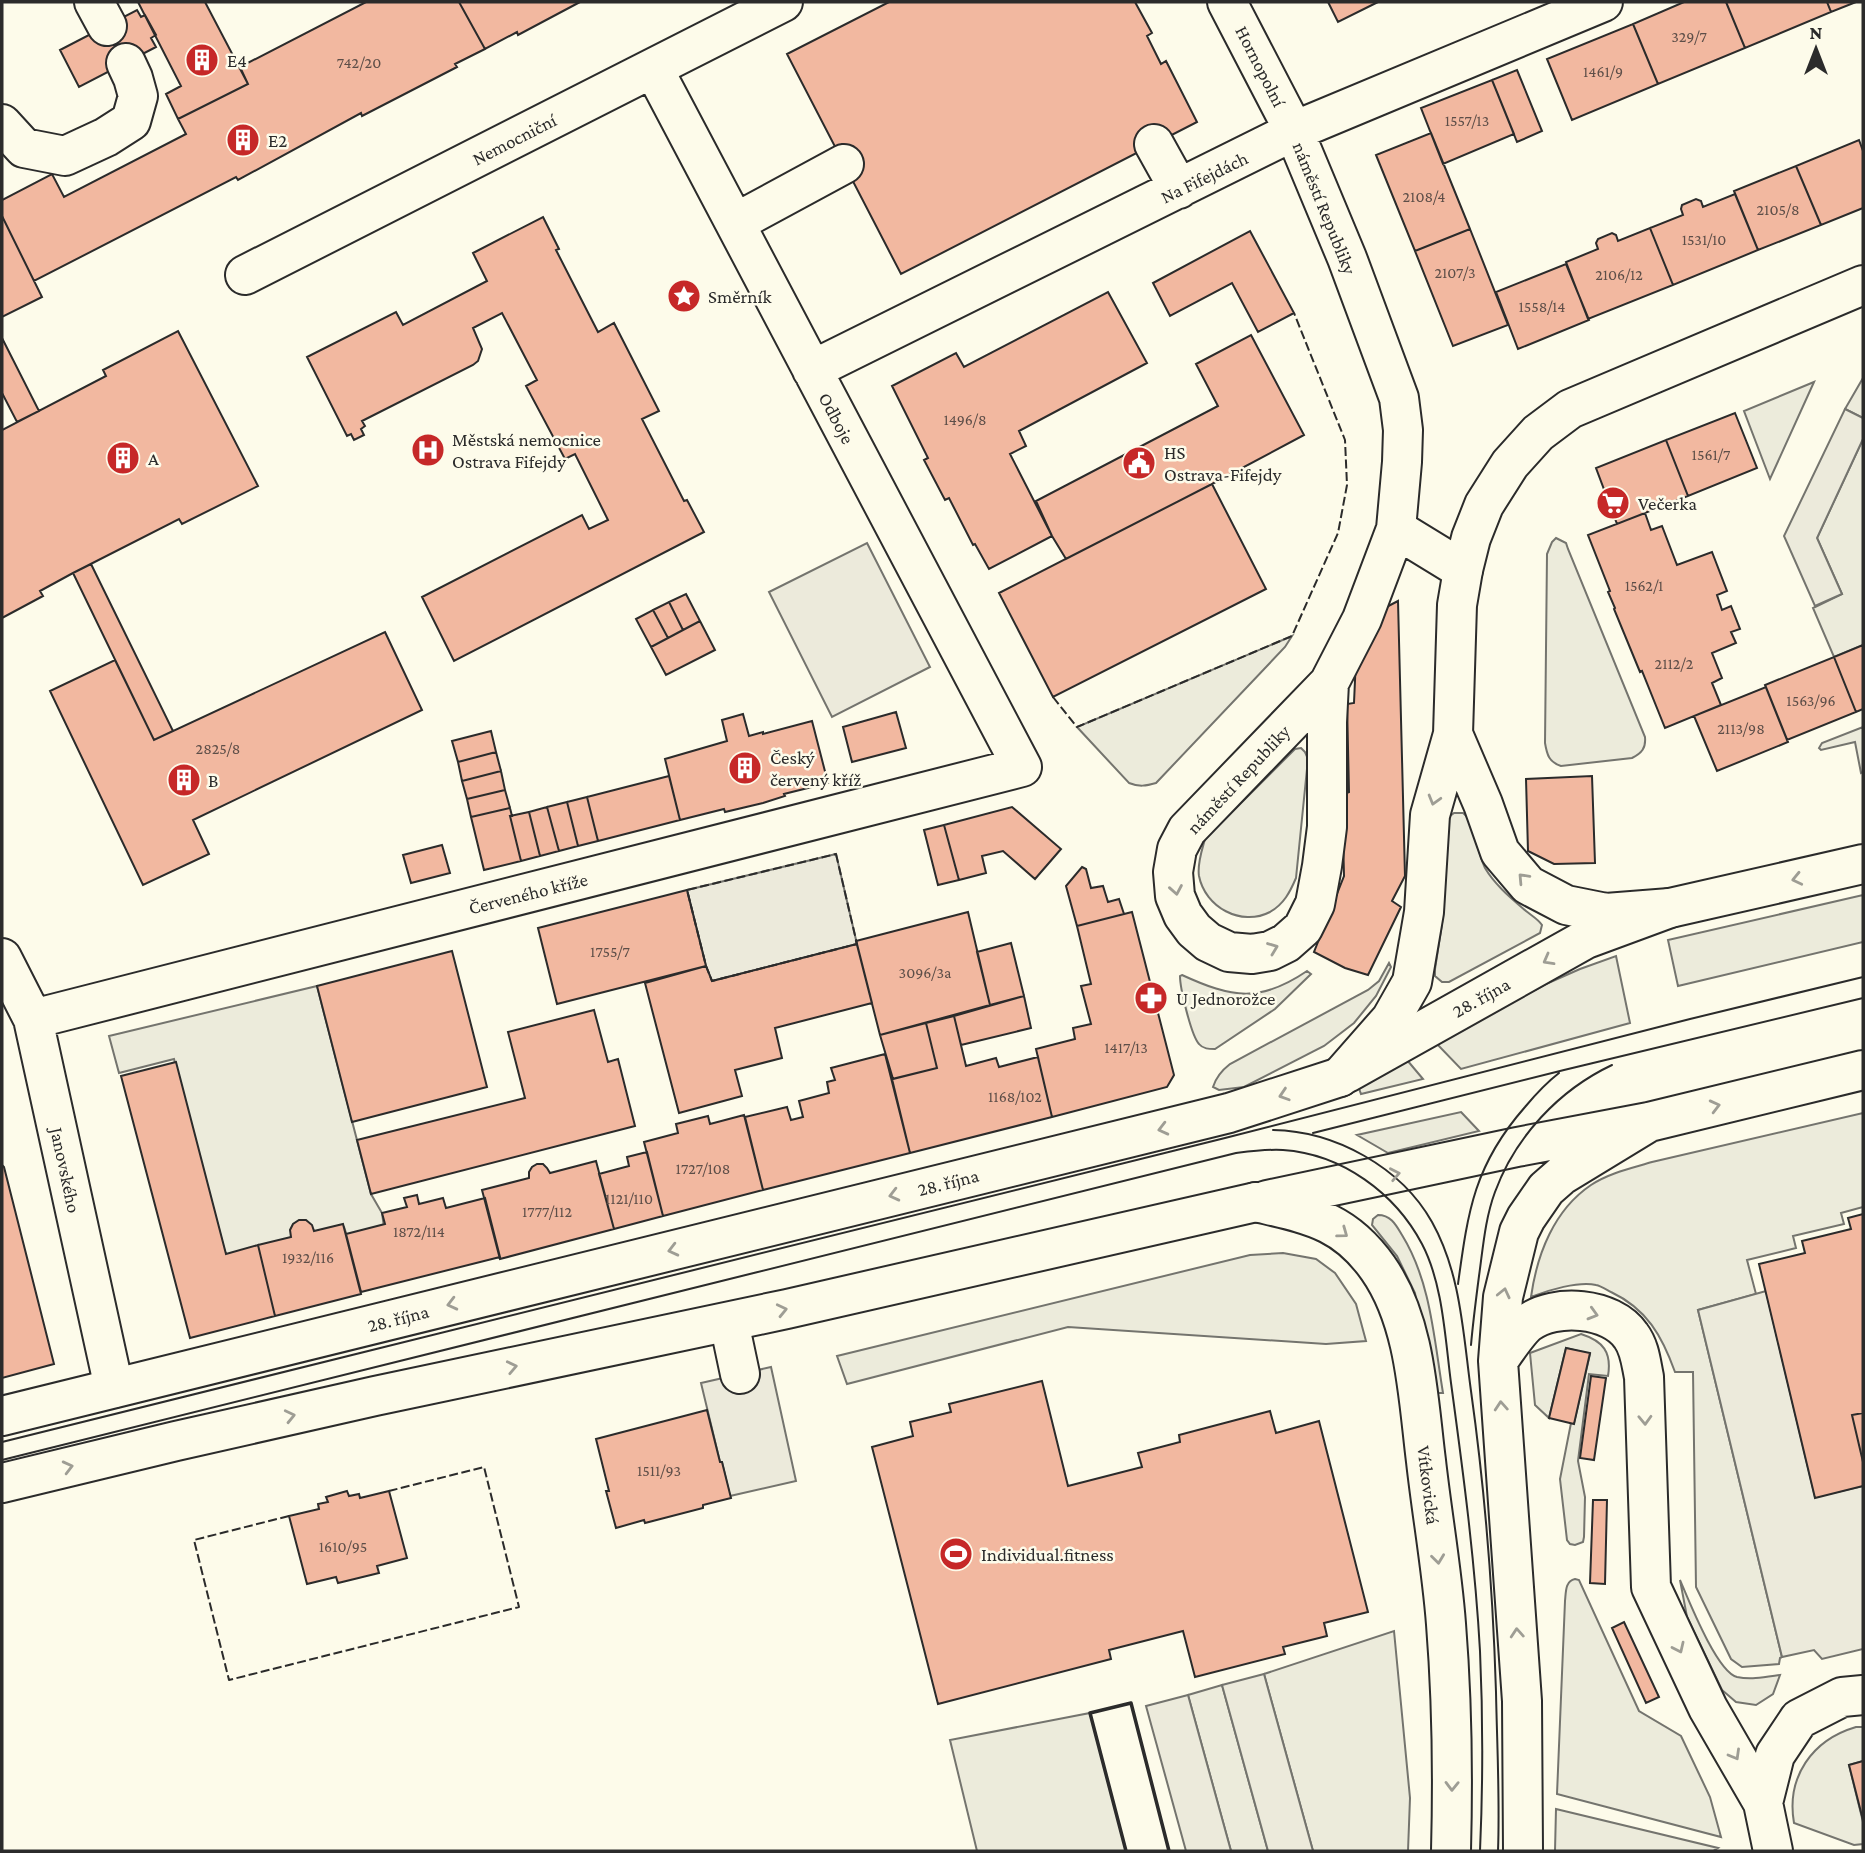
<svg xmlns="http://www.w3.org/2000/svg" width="1865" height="1853" font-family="'Crimson Pro',serif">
<rect width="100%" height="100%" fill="#fdfbea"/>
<path fill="#ecebdb" stroke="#74746e" stroke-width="2" d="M1863,378V418L1845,409Z
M1814,382L1770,479L1744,411Z
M1863,439V645L1834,657L1813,608L1842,594L1817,538Z
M1556,538L1566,543L1568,549L1645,737C1646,748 1642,753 1632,758L1561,766C1549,762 1547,755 1545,743L1547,554L1552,542Z
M1292,636L1285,647L1156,783C1146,786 1139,787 1129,783L1077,727Z
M1863,727V772L1861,773L1855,742L1821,750L1819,748L1822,743Z
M1301,748L1305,752L1308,759L1296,878C1290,892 1284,904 1270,912C1241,927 1205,907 1199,876C1197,864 1202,850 1205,839L1295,749Z
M1454,813H1463C1475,822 1477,852 1485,868C1495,885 1511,898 1526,911C1532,916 1538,919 1542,925L1540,933L1449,982H1442L1435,976V969L1442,924L1449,820L1450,816Z
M1863,895V942L1678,986L1668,940Z
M1616,956L1630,1023L1461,1069L1436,1043L1546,984L1580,969Z
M1389,963L1391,967L1376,996L1354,1023L1324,1046L1244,1087L1219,1090L1213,1087C1216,1077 1221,1071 1230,1064L1368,990L1379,981Z
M1307,971L1311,974L1275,1009L1215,1049C1209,1049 1203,1049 1199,1044C1191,1035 1180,988 1180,976L1182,975C1232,998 1260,1003 1307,971Z
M317,986L371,1194L382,1213L384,1227L347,1236L344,1227L226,1256L174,1059L119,1073L109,1036Z
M1407,1060L1423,1079L1361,1094L1357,1083Z
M1461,1112L1479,1131L1388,1153L1357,1135Z
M1863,1113V1207L1841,1213L1844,1224L1793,1236L1796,1248L1747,1260L1756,1294L1698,1310L1782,1657L1780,1658L1779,1664L1742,1667L1731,1659L1696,1587L1693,1372H1675C1662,1336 1647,1309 1611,1292C1607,1290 1601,1286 1596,1285C1579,1281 1548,1290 1531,1297C1537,1254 1554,1210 1591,1185C1609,1173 1632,1168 1652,1162Z
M1378,1215C1391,1215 1396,1225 1402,1235C1431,1282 1434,1339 1443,1393H1433L1415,1293L1397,1256L1372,1225L1373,1219Z
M1283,1253L1316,1259L1335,1273L1356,1304L1366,1341L1326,1344L1068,1327L847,1384L837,1356L1250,1255Z
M1581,1334C1603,1341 1612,1352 1608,1376L1589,1374L1578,1461L1585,1497L1584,1537L1583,1542L1575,1545L1570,1544L1567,1540L1560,1479L1571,1423H1574L1590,1354L1566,1348L1549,1418L1535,1405L1530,1353Z
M1575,1579L1579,1580L1639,1711L1681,1736L1710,1797L1721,1837L1557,1794L1565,1601C1566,1592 1565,1581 1575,1579Z
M1680,1580C1689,1601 1717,1672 1737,1677C1751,1680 1766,1677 1780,1675L1773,1694L1756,1705L1736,1702L1722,1690L1687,1617Z
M1394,1631L1410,1798L1408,1851H1313L1264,1674Z
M1222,1685L1268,1851H1231L1188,1695Z
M1090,1713L1126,1851H977L950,1740Z
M1856,1727H1863V1761L1849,1765L1863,1822V1844L1854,1845L1794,1823C1786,1777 1812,1740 1856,1727Z
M1556,1809L1718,1848L1713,1851H1555Z"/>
<path fill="#eceadb" stroke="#74746e" stroke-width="2" d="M1845,409L1863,418V439L1817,538L1842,594L1815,606L1784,536Z
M867,543L930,667L832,717L769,592Z
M836,854L857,944L712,981L706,966L687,890Z
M1766,1291L1815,1497L1863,1486V1649L1822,1659L1814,1650L1782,1657L1698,1310Z
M771,1367L796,1481L730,1496L722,1462H720L701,1383Z
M1264,1674L1313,1851H1268L1222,1685Z
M1188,1695L1231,1851H1186L1146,1706Z"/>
<path fill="#f2b8a0" stroke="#2b2b2b" stroke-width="2" d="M138,2H205L248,84L178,119L166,94L181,86Z
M366,2H459L485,49L455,64L457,67L362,116L361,113L238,180L236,177L34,281L2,216V200L52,174L64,197L186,134L178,119L248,84L240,67Z
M459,2H580L518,35L517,32L485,49Z
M889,2H1135L1152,33L1147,36L1161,64L1166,61L1197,122L901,274L787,54Z
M1328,2H1378L1338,22Z
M1684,2H1726L1745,48L1658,84L1633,24Z
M1726,2H1827L1831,12L1745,48Z
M1827,2H1856L1831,12Z
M137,10L141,17L145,15L156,35L151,38L156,47L79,87L60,50Z
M1633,24L1658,84L1572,120L1547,59Z
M1517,70L1542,131L1517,142L1492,80Z
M1492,80L1514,134L1443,164L1421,108Z
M1431,133L1470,229L1415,251L1376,155Z
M1859,140L1863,151V208L1821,225L1796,166Z
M1796,166L1821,225L1758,250L1734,191Z
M1735,194L1758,250L1673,285L1650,228L1683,215L1681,209L1682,205L1696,199L1701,201L1703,207Z
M2,216L42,297L2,317Z
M543,217L559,249L556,250L598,332L614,323L659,411L642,419L684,501L687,500L704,532L454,661L422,597L582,515L589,529L608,520L575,454L565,459L526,386L537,380L502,313L473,328L482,349L478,361L473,365L362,421L365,426L361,429L364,435L354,440L351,434L347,436L307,357L396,312L403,325L487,281L473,253Z
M1650,228L1673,285L1588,319L1566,262L1598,249L1596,243L1598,239L1612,233L1616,235L1618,241Z
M1470,229L1508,325L1453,346L1415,251Z
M1250,231L1294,313L1258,332L1232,283L1170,316L1153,283Z
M1566,264L1589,320L1518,349L1496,292Z
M1108,292L1147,363L1019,431L1026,446L1010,454L1052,536L989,569L975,544L973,545L949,498L945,500L924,460L928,458L892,386L956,353L964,367Z
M178,331L258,486L182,524L179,519L73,573L40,591L43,596L2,618V430L106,376L103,370Z
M1251,335L1304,435L1212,484L1066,559L1052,536L1036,501L1218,406L1196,364Z
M2,338L39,411L17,422L2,393Z
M1735,413L1757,468L1688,496L1666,440Z
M1666,440L1688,496L1617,524L1596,468Z
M1212,484L1266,589L1053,697L999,593Z
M1645,513L1651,530L1662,526L1677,565L1712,552L1727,591L1717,595L1722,610L1731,606L1740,629L1731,632L1736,643L1712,653L1722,678L1712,683L1721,705L1665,728L1642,671L1640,672L1614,609L1615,608L1608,592L1610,591L1588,535Z
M91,564L173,731L154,740L73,573Z
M686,594L700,621L683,630L669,602Z
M1398,601L1405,876L1392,901L1401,907L1368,975L1345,968L1314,952L1344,876L1342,795L1349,792L1347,704L1354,703L1356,658L1373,614Z
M669,602L683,630L668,638L653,610Z
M653,610L668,638L651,647L636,619Z
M700,621L715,650L666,675L651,647Z
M385,632L422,710L193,820L209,854L143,885L50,691L115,660L154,740Z
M1863,645V709L1856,712L1834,657Z
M1834,657L1856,712L1787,740L1765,685Z
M1766,687L1788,742L1717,771L1694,716Z
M896,712L906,748L852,762L843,727Z
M743,714L749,736L763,732V734L812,721L828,783L784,794L785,796L763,803L725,812L724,809L680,820L665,759L727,741L722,720Z
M491,731L496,752L458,762L452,741Z
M496,752L501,771L462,781L458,762Z
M501,771L505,790L467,799L462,781Z
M669,776L680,820L598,841L587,797Z
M1592,776L1595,863L1554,864L1528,851L1526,779Z
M505,790L510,808L471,817L467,799Z
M587,797L598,841L578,846L567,802Z
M567,802L578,846L559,851L547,807Z
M547,807L559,851L540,856L529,812Z
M1012,807L1061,849L1035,879L1003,851L982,856L986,873L959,880L944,825Z
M510,808L512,816H510L521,861L484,870L471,817Z
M529,812L540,856L521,861L510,816Z
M944,825L959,880L938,885L924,830Z
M442,845L450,873L411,883L403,855Z
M1082,867L1086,869L1091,888L1103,886L1108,902L1119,899L1124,914L1077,926L1066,886Z
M687,890L706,966L557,1004L538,928Z
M968,912L990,1005L880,1035L856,941Z
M1132,912L1174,1075L1167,1087L1052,1117L1036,1049L1075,1039L1073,1028L1091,1024L1081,986L1091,984L1077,926Z
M1011,943L1024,996L990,1005L977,952Z
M857,944L872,1003L775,1028L782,1058L735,1070L742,1096L679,1113L645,983L706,966L712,981Z
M452,951L487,1087L352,1122L317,986Z
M1024,996L1031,1028L961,1045L954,1016Z
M594,1010L608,1062L618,1059L635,1126L371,1194L357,1140L525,1098L508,1032Z
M954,1016L966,1066L996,1058L999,1067L1038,1057L1052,1117L910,1153L892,1079L937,1068L926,1023Z
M926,1023L937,1068L893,1079L880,1035Z
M885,1054L910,1153L763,1190L745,1117L787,1107L791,1120L803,1117L799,1101L829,1093L827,1082L835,1080L831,1068Z
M176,1062L226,1254L258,1245L275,1316L190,1338L121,1076Z
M744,1115L763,1190L663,1216L644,1142L678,1133L676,1124L708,1116L710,1124Z
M647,1152L663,1216L614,1229L599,1174L629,1166L627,1157Z
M596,1161L614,1229L500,1259L482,1190L529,1178V1172L532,1167L537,1164H543L547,1168L550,1173Z
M2,1165L4,1167L54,1364L2,1378Z
M417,1195L419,1204L443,1198L446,1208L485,1198L500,1257L361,1292L346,1234L385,1224L382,1213L407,1207L404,1198Z
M1863,1214V1413L1852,1415L1863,1462V1486L1815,1498L1759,1264L1805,1253L1802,1241L1851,1229L1848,1218Z
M299,1220H306L312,1225L314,1231L343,1224L361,1294L275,1316L258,1245L291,1237L290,1230L293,1224Z
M1566,1348L1590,1353L1574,1424L1549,1418Z
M1591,1376L1606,1378L1594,1460L1580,1458Z
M1042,1381L1068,1486L1142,1467L1138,1453L1180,1442L1179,1435L1270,1411L1276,1433L1319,1421L1368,1612L1324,1623L1327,1636L1283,1647L1285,1654L1195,1677L1183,1631L1109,1650L1111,1659L938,1704L872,1447L913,1436L910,1422L951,1412L949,1404Z
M707,1410L720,1462H722L731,1498L703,1505V1508L645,1523L644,1520L616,1528L606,1491H609L596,1439Z
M1863,1413V1462L1852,1415Z
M347,1491L349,1496L359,1494L360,1498L389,1491L407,1558L377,1566L379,1573L338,1583L336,1577L307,1584L289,1516L319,1509L318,1504L328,1502L326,1497Z
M1593,1500H1607L1605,1584L1590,1583Z
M1624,1622L1659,1697L1646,1703L1612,1628Z
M1863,1761V1820L1849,1765Z"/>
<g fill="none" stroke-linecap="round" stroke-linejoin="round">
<defs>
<path id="minor" d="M94,2L107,26
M1227,2L1294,131L1347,258L1399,398L1403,430L1402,462L1396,529L1362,619L1329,683L1327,722V827L1322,866L1315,904L1303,928L1286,943L1270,951L1252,954L1229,952L1208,942L1194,930L1183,915L1175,896L1173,872L1177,849L1187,830L1329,683
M2,124L24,148L65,156L106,137L131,121L138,96L133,78L126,63
M1154,144L1179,189
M735,223L844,164
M245,275L783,2
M812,370L1294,131L1603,2
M1396,529L1463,570
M2,958L33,1019L114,1388
M33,1019L1022,767L653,68
M1347,1073L1586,939L1670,908L1863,864
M1267,1200L1517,1147L1649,1122L1863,1070
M1256,1202C1310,1215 1344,1220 1378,1268C1416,1322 1418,1398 1426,1461C1432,1515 1442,1570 1446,1624C1452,1699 1453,1776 1451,1851
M729,1322L740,1374
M1498,1361C1505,1351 1519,1330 1528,1323C1555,1303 1611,1307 1631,1336C1640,1348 1641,1363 1644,1377L1651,1587L1708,1708L1763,1803L1773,1851
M1763,1803L1775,1755L1799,1719L1842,1697L1863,1695
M1523,1851L1522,1701L1498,1361L1503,1297L1519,1232L1526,1218L1546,1189L1562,1175L1649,1122"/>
<path id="major" d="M2,1416L1229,1113L1340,1077
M2,1483L176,1441L375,1396L787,1309L1256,1202"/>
<path id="highway" d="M1453,734L1483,804L1500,852L1528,885L1566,905L1606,913L1670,908
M1340,1077L1391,1019L1412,982L1424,912L1430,815L1453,734L1457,605L1463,570L1471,538L1484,505L1510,464L1538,433L1570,409L1863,285"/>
</defs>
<use href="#minor" stroke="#2b2b2b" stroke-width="42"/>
<use href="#major" stroke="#2b2b2b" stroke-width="42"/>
<use href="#highway" stroke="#2b2b2b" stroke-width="42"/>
<use href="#minor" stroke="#fdfbea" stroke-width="38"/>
<use href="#major" stroke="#fdfbea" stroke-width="38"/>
<use href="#highway" stroke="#fdfbea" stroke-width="38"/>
<path stroke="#2b2b2b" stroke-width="2" d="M1273,1130C1335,1131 1401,1167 1432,1222C1461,1274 1463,1333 1471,1391C1485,1491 1493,1591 1496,1692C1497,1745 1500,1798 1498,1851
M1313,1133L1564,1070L1863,998
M1458,1284C1468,1211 1474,1165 1525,1107C1535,1095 1546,1083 1559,1073
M1471,1345C1473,1322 1476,1299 1479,1276C1483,1248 1485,1219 1495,1192C1515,1137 1559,1090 1612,1065
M2,1442L1225,1138L1690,1019L1863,977
M2,1460L1236,1153C1252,1151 1267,1149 1283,1150C1342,1154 1395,1193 1422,1244C1443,1284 1445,1338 1451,1383C1463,1471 1475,1561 1480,1651C1483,1717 1483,1784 1480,1851"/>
<path stroke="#2b2b2b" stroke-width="2" stroke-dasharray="9 3.5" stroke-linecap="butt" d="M1053,697L1077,727L1292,636L1338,533L1347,485L1345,440L1294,313
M836,854L857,944L712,981L706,966L687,890Z
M289,1516L194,1540L229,1680L519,1607L484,1467L389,1491"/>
<path stroke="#2b2b2b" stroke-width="3.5" d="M1126,1851L1090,1713L1131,1703L1169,1851"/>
</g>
<defs><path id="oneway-chevron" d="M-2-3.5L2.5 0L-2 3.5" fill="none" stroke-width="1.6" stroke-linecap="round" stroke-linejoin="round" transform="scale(1.75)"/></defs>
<g stroke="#9e9d94">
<use href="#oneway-chevron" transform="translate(1434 800) rotate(106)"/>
<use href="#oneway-chevron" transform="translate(1523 878) rotate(-133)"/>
<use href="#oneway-chevron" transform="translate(1797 879) rotate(167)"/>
<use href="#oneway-chevron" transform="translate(1176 890) rotate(80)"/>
<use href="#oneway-chevron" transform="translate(1273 948) rotate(-21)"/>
<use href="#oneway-chevron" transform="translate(1548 960) rotate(151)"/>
<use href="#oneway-chevron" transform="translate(1284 1095) rotate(162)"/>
<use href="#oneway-chevron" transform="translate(1715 1106) rotate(-14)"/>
<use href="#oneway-chevron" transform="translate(1163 1129) rotate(166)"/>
<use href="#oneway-chevron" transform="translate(1395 1174) rotate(-11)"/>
<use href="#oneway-chevron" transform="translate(894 1195) rotate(166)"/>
<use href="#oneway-chevron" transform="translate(1343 1233) rotate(36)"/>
<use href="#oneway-chevron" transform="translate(673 1250) rotate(166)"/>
<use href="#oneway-chevron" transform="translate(1504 1293) rotate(-77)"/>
<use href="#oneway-chevron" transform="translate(452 1304) rotate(166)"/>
<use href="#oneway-chevron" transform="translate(782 1310) rotate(-13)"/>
<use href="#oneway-chevron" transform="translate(1593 1314) rotate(16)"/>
<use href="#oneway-chevron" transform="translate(512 1367) rotate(-12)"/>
<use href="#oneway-chevron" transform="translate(1501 1406) rotate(-94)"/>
<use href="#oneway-chevron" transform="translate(290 1416) rotate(-13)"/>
<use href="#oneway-chevron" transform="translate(1645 1420) rotate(88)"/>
<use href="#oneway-chevron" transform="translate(68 1467) rotate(-14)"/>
<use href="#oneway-chevron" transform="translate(1438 1559) rotate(83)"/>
<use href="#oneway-chevron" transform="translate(1517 1633) rotate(-94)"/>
<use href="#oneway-chevron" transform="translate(1679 1648) rotate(65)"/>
<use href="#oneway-chevron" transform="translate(1735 1755) rotate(60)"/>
<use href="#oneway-chevron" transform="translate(1452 1786) rotate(91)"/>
</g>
<defs>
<symbol id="building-disc" viewBox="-11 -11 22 22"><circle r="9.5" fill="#c62828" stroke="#fdfbea"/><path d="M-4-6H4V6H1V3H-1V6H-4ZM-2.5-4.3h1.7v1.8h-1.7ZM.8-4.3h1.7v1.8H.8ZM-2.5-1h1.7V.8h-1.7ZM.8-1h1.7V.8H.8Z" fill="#fff"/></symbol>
<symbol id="sight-disc" viewBox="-11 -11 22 22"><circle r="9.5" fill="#c62828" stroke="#fdfbea"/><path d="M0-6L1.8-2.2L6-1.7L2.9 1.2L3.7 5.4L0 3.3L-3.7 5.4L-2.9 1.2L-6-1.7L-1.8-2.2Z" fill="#fff"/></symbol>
<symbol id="hospital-disc" viewBox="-11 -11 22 22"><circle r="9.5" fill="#c62828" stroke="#fdfbea"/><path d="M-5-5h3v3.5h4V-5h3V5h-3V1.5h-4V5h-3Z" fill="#fff"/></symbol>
<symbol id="civic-disc" viewBox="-11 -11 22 22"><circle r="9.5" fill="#c62828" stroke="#fdfbea"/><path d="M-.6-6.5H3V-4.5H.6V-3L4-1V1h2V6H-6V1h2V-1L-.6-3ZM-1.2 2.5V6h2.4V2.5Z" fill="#fff"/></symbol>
<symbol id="supermarket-disc" viewBox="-11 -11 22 22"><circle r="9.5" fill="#c62828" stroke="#fdfbea"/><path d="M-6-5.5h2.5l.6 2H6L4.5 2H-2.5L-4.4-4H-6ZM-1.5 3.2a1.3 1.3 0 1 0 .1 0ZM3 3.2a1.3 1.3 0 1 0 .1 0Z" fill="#fff"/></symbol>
<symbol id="pharmacy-disc" viewBox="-11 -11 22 22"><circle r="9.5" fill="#c62828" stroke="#fdfbea"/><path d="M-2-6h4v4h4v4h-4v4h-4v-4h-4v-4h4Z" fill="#fff"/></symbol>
<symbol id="stadium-disc" viewBox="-11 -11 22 22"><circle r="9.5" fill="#c62828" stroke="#fdfbea"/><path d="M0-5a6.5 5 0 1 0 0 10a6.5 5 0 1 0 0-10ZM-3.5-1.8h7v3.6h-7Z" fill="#fff"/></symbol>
</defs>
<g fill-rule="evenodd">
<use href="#building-disc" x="183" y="41" width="38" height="38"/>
<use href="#building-disc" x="224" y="121" width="38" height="38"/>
<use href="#sight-disc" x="665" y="277" width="38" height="38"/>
<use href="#hospital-disc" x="409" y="431" width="38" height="38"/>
<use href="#building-disc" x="104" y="439" width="38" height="38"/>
<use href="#civic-disc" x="1120" y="444" width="38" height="38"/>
<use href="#supermarket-disc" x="1594" y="484" width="38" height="38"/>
<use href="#building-disc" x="726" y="749" width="38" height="38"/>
<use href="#building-disc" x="165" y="761" width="38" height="38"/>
<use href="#pharmacy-disc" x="1132" y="979" width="38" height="38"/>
<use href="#stadium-disc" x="937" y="1535" width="38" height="38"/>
</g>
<g text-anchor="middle" stroke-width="5" stroke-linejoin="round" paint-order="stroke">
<g font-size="16" fill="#5d4e48">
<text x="1689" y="42">329/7</text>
<text x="359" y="68">742/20</text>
<text x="1603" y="77">1461/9</text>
<text x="1467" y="126">1557/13</text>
<text x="1424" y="202">2108/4</text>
<text x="1778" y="215">2105/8</text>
<text x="1704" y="245">1531/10</text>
<text x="1455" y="278">2107/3</text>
<text x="1619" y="280">2106/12</text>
<text x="1542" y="312">1558/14</text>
<text x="965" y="425">1496/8</text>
<text x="1711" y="460">1561/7</text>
<text x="1644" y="591">1562/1</text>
<text x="1674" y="669">2112/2</text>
<text x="1811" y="706">1563/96</text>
<text x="1741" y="734">2113/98</text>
<text x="218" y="754">2825/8</text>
<text x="610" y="957">1755/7</text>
<text x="925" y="978">3096/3a</text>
<text x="1126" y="1053">1417/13</text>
<text x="1015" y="1102">1168/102</text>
<text x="703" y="1174">1727/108</text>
<text x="629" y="1204">1121/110</text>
<text x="547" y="1217">1777/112</text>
<text x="419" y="1237">1872/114</text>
<text x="308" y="1263">1932/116</text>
<text x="659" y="1476">1511/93</text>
<text x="343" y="1552">1610/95</text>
</g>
<g font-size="19" fill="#2b2b2b" stroke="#fdfbea" text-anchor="start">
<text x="227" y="67">E4</text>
<text x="268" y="147">E2</text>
<text x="708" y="303">Směrník</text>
<text x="452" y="446">Městská nemocnice<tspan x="452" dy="22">Ostrava Fifejdy</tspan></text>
<text x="1164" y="459">HS<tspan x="1164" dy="22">Ostrava-Fifejdy</tspan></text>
<text x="148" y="465">A</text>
<text x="1638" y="510">Večerka</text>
<text x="770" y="764">Český<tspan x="770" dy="22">červený kříž</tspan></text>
<text x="208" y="787">B</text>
<text x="1176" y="1005">U Jednorožce</text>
<text x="981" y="1561">Individual.fitness</text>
</g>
<g font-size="19" fill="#2b2b2b" stroke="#fdfbea">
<text transform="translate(1261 66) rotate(63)" y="7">Hornopolní</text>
<text transform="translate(514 139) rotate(-27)" y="7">Nemocniční</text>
<text transform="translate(1204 177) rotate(-26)" y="7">Na Fifejdách</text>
<text transform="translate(1325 208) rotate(68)" y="7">náměstí Republiky</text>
<text transform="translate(837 418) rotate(62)" y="7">Odboje</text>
<text transform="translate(1238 779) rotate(-47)" y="7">náměstí Republiky</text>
<text transform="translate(528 893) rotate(-14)" y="7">Červeného kříže</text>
<text transform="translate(1481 997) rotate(-29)" y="7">28. října</text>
<text transform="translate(66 1170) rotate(78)" y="7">Janovského</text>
<text transform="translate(948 1182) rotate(-14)" y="7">28. října</text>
<text transform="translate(398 1318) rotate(-14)" y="7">28. října</text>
<text transform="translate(1429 1485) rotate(83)" y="7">Vítkovická</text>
</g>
</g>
<rect width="1865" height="1853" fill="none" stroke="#2b2b2b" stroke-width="7"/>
<g transform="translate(1816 49)" stroke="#fdfbea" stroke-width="5" paint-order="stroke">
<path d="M0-5L12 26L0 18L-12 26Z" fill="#2b2b2b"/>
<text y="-10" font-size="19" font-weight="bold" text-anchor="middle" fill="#2b2b2b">N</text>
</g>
</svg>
